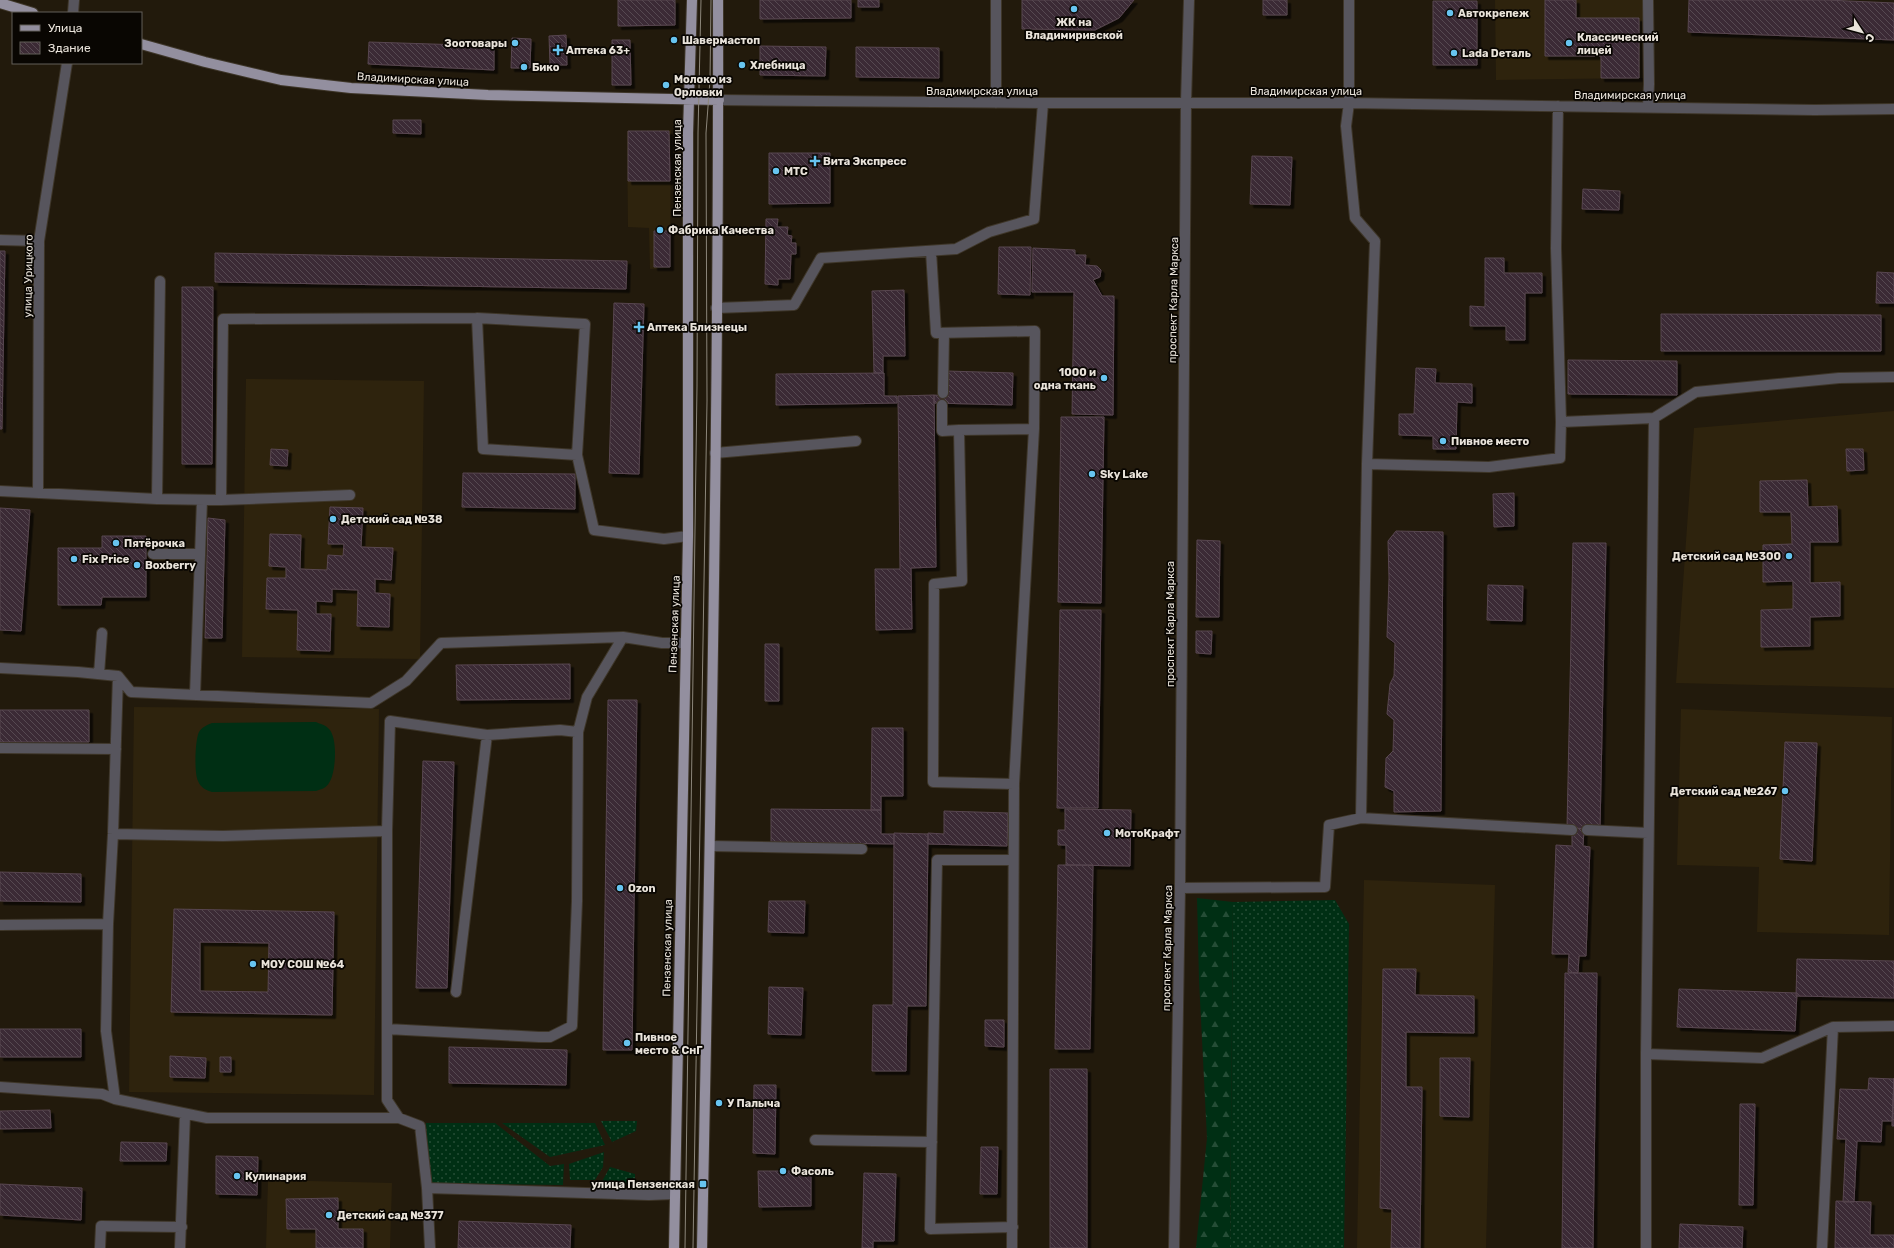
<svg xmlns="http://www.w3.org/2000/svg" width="1894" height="1248" font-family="Rubik,sans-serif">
<defs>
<pattern id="grass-dots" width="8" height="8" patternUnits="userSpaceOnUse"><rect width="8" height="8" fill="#002f14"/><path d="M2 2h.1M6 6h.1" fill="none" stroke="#254d36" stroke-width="1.8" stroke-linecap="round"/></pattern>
<pattern id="forest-firs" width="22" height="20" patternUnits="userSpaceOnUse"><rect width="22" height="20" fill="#002f14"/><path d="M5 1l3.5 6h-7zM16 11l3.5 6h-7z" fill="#254d36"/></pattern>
<pattern id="building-back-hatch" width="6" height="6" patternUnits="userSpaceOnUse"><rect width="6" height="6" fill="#3b2a34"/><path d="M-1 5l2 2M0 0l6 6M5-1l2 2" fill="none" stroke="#574951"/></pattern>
<filter id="shadow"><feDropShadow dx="3.5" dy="3.5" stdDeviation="0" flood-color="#0009"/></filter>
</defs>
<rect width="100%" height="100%" fill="#221a0c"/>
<path fill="#2e230d" d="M1495,0H1643V78L1496,80Z
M671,130L670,268L650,269L649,228L628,227L627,131Z
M246,379L424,381L420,659L242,657Z
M1894,411V688L1676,683L1694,428Z
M134,707L379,709L374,1095L129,1092Z
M1681,709L1892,717L1889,935L1757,932L1759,867L1677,865Z
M1364,880L1495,885L1486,1248H1357Z
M268,1180L392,1183L390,1248H266Z"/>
<path fill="url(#grass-dots)" d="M1335,900L1349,924L1344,1248H1230L1233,902Z
M601,1121H637L636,1131L612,1142Z
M426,1123H495L550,1166L564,1164L563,1185L429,1183Z
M502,1123H595L605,1145L550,1157Z
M604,1152L603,1167L595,1180H570L569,1164Z
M610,1167L635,1174V1184L600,1185Z"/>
<path fill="url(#forest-firs)" d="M1197,898L1233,902L1230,1248H1196L1207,1138L1199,980Z"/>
<path fill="#002f14" d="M316,722C320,724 326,725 329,729C338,738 336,773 329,783C326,788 322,789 316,791L212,792C206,790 201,788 198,781C194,773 195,740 199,732C202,727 207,725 212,723Z"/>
<path fill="url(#building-back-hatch)" stroke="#584650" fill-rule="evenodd" filter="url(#shadow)" d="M618,0H675V25L618,26Z
M760,0H851V18L760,19Z
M858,0H879V7H858Z
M1022,0H1134L1119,18L1095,30L1022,29Z
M1263,0H1287V15H1263Z
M1545,0H1576V18H1639V78H1601V56H1545Z
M1689,0H1826L1894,3V40L1688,32Z
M1433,1H1477V65H1433Z
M566,35L567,65H550L549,36Z
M512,38L531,39L530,68H511Z
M612,40H630L631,85H612Z
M369,42L494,46V70L368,64Z
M760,46L826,47L825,76L760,75Z
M856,47L939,48V78L856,77Z
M393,120H421V134L393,133Z
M628,131H669L670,181H628Z
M769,153H830V203L769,204Z
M1252,156L1292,157L1290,205L1250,204Z
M1583,189L1620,191L1619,210L1582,209Z
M766,219H778L777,227H788L787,235L792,236L791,243H796V254H791L790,279H778V285L765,284Z
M654,231H670V267H654Z
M999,247H1031L1030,295L998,294Z
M1033,248L1075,250V255H1086L1085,265L1097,266L1101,270L1100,277L1093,280L1102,296H1114L1113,415L1072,414L1074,292H1032Z
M0,251H5L2,429H0Z
M215,253L627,261L626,289L215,282Z
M1485,258H1504V273H1542V293H1525V340H1506V326H1470V306L1485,307Z
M1877,272L1894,273V303H1876Z
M182,287H213L212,464H182Z
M904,290L905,356H883V373H874L872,291Z
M614,303L644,304L639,474L609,473Z
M1661,314L1881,315V351H1661Z
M1568,360L1677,361V395L1568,394Z
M1416,368L1436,369L1435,383L1472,384V403L1457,402L1456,449H1433V436L1399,435V414H1414Z
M947,371L1013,373L1012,405L934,403V395L946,396Z
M884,373V396H897V403L776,405V374Z
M934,395L936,567L911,568L912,629L876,630L875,569H900L898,396Z
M1061,417H1104L1101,603L1058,602Z
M271,449L288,450L287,466L270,465Z
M1846,449H1863L1864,470L1847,471Z
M463,473L575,474V509L462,507Z
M1807,480L1808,507L1837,506L1838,542H1810V583L1840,582V616L1810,617V646L1761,647V610L1793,609V581L1763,582V545L1792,544L1791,512H1760V481Z
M1514,493V526L1494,527L1493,494Z
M330,507L363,508L361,547L393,548L391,580L375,579V593L390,594L389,627L357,626L358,590L332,589V602L316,601V614H331L330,651L297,650L298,610L266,609L267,578H286V567L269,566L270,534L301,535L300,569L327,570L328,555L343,556L344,544H328Z
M0,508L30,510L21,631L0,630Z
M208,518L225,520L222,638H205Z
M1396,531L1443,532L1441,811L1394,812V791L1385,787L1386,758L1393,751L1394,720L1387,714L1390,684L1394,676L1395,643L1387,637L1389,578L1388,541Z
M102,536H146V597H102L101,605H58V548H102Z
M1197,540L1220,541L1219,617H1196Z
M1573,543H1606L1600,829L1567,828Z
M1488,585L1523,586L1522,621L1487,620Z
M1060,610H1101L1098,808H1057Z
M1196,631H1212L1211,654L1196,653Z
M765,644H779V701H765Z
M570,664V699L457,700L456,665Z
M608,700H637L632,1050H603Z
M0,710H89V742H0Z
M872,728H903V796H881V810H871Z
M1785,742L1817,743L1812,861L1780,859Z
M423,761L454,762L447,988H416Z
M771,809L881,810V834H894V844L771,842Z
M1065,809L1131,810L1130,866L1066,865V845H1058V830H1065Z
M944,811L1008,813L1007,846L928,844V833L944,834Z
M1572,828L1584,829L1583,846L1590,847L1586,956H1579L1578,973L1568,972L1569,954H1552L1556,845L1572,846Z
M894,833L928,834L926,1006H907L906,1071H872L873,1005H893Z
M1058,865H1093L1090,1049H1055Z
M0,872L81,874V902L0,901Z
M769,901H805L804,933L768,932Z
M174,909L334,912L332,1015L171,1012ZM200,942L269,943L268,992L200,991Z
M1797,959L1894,961V998L1796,996Z
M1383,969H1416L1415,995L1474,996V1033L1406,1032V1087H1422L1420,1248H1391L1392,1209L1380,1208Z
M1565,973H1597L1593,1248H1562Z
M769,987L803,988L801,1035L768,1034Z
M1679,989L1797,993L1795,1031L1677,1027Z
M985,1020H1004V1047L985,1046Z
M0,1029H81V1057H0Z
M449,1047L567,1050L566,1085L449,1083Z
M170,1056L206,1058L205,1078L170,1077Z
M220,1057H231V1072H220Z
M1440,1058H1470L1469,1117L1440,1116Z
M1050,1069H1087V1248H1050Z
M1869,1078L1894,1079L1892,1121H1882L1881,1142L1857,1141L1854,1202H1843L1846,1139H1837L1840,1089L1868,1090Z
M1894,1078V1126H1892Z
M754,1085H776L775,1154L753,1153Z
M1740,1104H1755L1753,1205H1739Z
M50,1110L51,1128L0,1129V1111Z
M121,1142L167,1143L166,1161H120Z
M981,1147H998L997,1194H980Z
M216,1156L258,1157L257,1195L216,1194Z
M758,1171H811V1206L759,1207Z
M864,1173L896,1174L894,1241H873V1248H862Z
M0,1184L82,1188L81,1220L0,1215Z
M338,1198V1229H363V1248H316V1229H287L286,1199Z
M1836,1201L1871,1202L1870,1235H1894V1248H1835Z
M459,1221L571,1225L570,1248H458Z
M1680,1224L1743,1227L1742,1248H1679Z"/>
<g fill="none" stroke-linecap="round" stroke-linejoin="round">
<defs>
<path id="minor" d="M996,0V103
M1349,0V103L1346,126L1355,218L1375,241L1367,464L1361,818
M73,13L74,0
M719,100L1043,103H1349L1815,110L1894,109
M1558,106L1556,248L1561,422
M1648,106L1649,84L1648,0
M0,240L39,241
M931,251L936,333L1035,331L1034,429L1014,784L1012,1248
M716,308L794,305L821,258L956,249L989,232L1034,219L1043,103
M477,318L483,449L577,455
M1894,377L1839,378L1696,392L1654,418L1646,1054L1762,1058L1833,1027L1894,1026
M943,393L944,333
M942,405V431L959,430
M715,453L856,441
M1367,464L1489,467L1560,458L1561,422L1654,418
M0,491L157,499L221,500L223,319L477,318L585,324L577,455L594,530L664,539L688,536
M38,493L39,241L67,63
M157,499L160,281
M221,500L350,495
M153,554H200
M0,668L78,672L118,676
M99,674L102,633
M195,695L202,500
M578,732L587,697L623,637
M0,748L116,749
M1014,784L933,782L934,584L962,581L959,430L1034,429
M1587,830L1648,833
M113,834L223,836L387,831
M710,846L862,849
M1180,888L1325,887L1329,825L1361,818L1572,830
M0,925L108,924
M456,992L487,735
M387,1029L539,1037H550L572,1026L577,901L578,732L560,730L487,735L390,721L387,831V1100L399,1118
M0,1087L102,1094L115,1099L207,1118H399L420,1126L427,1188
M115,1099L106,1031L108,924L113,834L118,676L131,692L371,703L406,681L441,643L623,637L662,643H685
M815,1140L932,1142
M1013,1227L930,1229L937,860H1013
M100,1248L101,1226L182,1227
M180,1248L185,1114
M430,1248L427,1188L649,1195L674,1194
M1174,1248L1180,888L1186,102L1189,0
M1646,1248V1054
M1822,1248L1833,1027"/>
<path id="major" d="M0,3L33,13
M141,44L205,62L281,80L351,88L488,95L719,100
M674,1248L688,536V133L692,0
M702,1248C710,832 719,416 718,0"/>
</defs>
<use href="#minor" stroke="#3e3629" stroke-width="12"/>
<use href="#major" stroke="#3e3629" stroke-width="12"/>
<use href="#minor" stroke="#57555d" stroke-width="10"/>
<use href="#major" stroke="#938f9f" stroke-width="10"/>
<path stroke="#8c867a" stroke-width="1" d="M685,1248L697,386L698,133L701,0
M693,1248L707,401L706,133L710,80L711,0"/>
</g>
<g fill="#67c4f0" stroke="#090602" stroke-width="1.5">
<circle cx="1074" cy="9" r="4"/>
<circle cx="1450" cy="13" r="4"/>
<circle cx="674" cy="40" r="4"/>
<circle cx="515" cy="43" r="4"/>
<circle cx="1569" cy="43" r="4"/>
<path d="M556 44h4v4h4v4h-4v4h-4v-4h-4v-4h4z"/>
<circle cx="1454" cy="53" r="4"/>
<circle cx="742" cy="65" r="4"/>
<circle cx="524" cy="67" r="4"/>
<circle cx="666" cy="85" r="4"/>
<path d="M813 155h4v4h4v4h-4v4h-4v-4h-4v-4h4z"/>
<circle cx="776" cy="171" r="4"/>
<circle cx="660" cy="230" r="4"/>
<path d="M637 321h4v4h4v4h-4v4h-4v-4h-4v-4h4z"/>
<circle cx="1104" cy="378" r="4"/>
<circle cx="1443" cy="441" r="4"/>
<circle cx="1092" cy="474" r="4"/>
<circle cx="333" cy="519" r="4"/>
<circle cx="116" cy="543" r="4"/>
<circle cx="1789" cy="556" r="4"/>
<circle cx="74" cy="559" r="4"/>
<circle cx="137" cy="565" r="4"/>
<circle cx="1785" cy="791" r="4"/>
<circle cx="1107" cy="833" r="4"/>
<circle cx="620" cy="888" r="4"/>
<circle cx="253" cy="964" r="4"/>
<circle cx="627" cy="1043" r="4"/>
<circle cx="719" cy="1103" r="4"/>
<circle cx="783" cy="1171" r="4"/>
<circle cx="237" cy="1176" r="4"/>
<rect x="699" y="1180" width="8" height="8" rx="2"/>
<circle cx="329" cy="1215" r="4"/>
</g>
<g text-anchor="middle" stroke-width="3.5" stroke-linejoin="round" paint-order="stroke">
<g font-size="11" font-weight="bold" fill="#e9e3da" stroke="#090602" text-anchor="start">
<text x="1458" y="17">Автокрепеж</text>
<text x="1074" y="26" text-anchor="middle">ЖК на<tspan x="1074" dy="13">Владимиривской</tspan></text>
<text x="1577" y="41">Классический<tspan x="1577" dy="13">лицей</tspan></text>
<text x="682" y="44">Шавермастоп</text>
<text x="507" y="47" text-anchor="end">Зоотовары</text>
<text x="566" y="54">Аптека 63+</text>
<text x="1462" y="57">Lada Dеталь</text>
<text x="750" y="69">Хлебница</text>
<text x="532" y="71">Бико</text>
<text x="674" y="83">Молоко из<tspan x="674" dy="13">Орловки</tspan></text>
<text x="823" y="165">Вита Экспресс</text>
<text x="784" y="175">МТС</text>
<text x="668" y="234">Фабрика Качества</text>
<text x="647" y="331">Аптека Близнецы</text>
<text x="1096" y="376" text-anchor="end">1000 и<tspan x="1096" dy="13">одна ткань</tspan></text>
<text x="1451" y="445">Пивное место</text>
<text x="1100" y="478">Sky Lake</text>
<text x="341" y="523">Детский сад №38</text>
<text x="124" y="547">Пятёрочка</text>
<text x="1781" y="560" text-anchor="end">Детский сад №300</text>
<text x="82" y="563">Fix Price</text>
<text x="145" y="569">Boxberry</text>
<text x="1777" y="795" text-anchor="end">Детский сад №267</text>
<text x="1115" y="837">МотоКрафт</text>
<text x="628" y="892">Ozon</text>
<text x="261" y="968">МОУ СОШ №64</text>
<text x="635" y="1041">Пивное<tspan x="635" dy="13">место &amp; СнГ</tspan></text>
<text x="727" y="1107">У Палыча</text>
<text x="791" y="1175">Фасоль</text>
<text x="245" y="1180">Кулинария</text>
<text x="695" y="1188" text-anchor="end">улица Пензенская</text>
<text x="337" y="1219">Детский сад №377</text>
</g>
<g font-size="11" fill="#e9e3da" stroke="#090602">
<text transform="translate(413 79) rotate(3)" y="4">Владимирская улица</text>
<text x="982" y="95">Владимирская улица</text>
<text x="1306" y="95">Владимирская улица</text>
<text x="1630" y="99">Владимирская улица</text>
<text transform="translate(677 168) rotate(-90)" y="4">Пензенская улица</text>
<text transform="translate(28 276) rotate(-89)" y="4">улица Урицкого</text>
<text transform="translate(1173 300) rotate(-89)" y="4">проспект Карла Маркса</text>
<text transform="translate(674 624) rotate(-88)" y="4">Пензенская улица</text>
<text transform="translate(1170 624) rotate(-90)" y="4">проспект Карла Маркса</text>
<text transform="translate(667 948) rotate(-89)" y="4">Пензенская улица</text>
<text transform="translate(1167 948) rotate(-89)" y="4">проспект Карла Маркса</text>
</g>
</g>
<rect x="12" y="12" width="130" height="52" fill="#090602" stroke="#635e58"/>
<rect x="20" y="25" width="20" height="6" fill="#938f9f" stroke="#635e58"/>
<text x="48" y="32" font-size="12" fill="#e9e3da">Улица</text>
<rect x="20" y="42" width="20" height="12" fill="url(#building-back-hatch)" stroke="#635e58"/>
<text x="48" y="52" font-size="12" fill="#e9e3da">Здание</text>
<g transform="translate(1862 32) rotate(126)" stroke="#090602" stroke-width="3" paint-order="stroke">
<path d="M0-3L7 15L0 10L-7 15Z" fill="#e9e3da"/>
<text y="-6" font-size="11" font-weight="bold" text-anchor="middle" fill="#e9e3da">С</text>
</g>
</svg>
